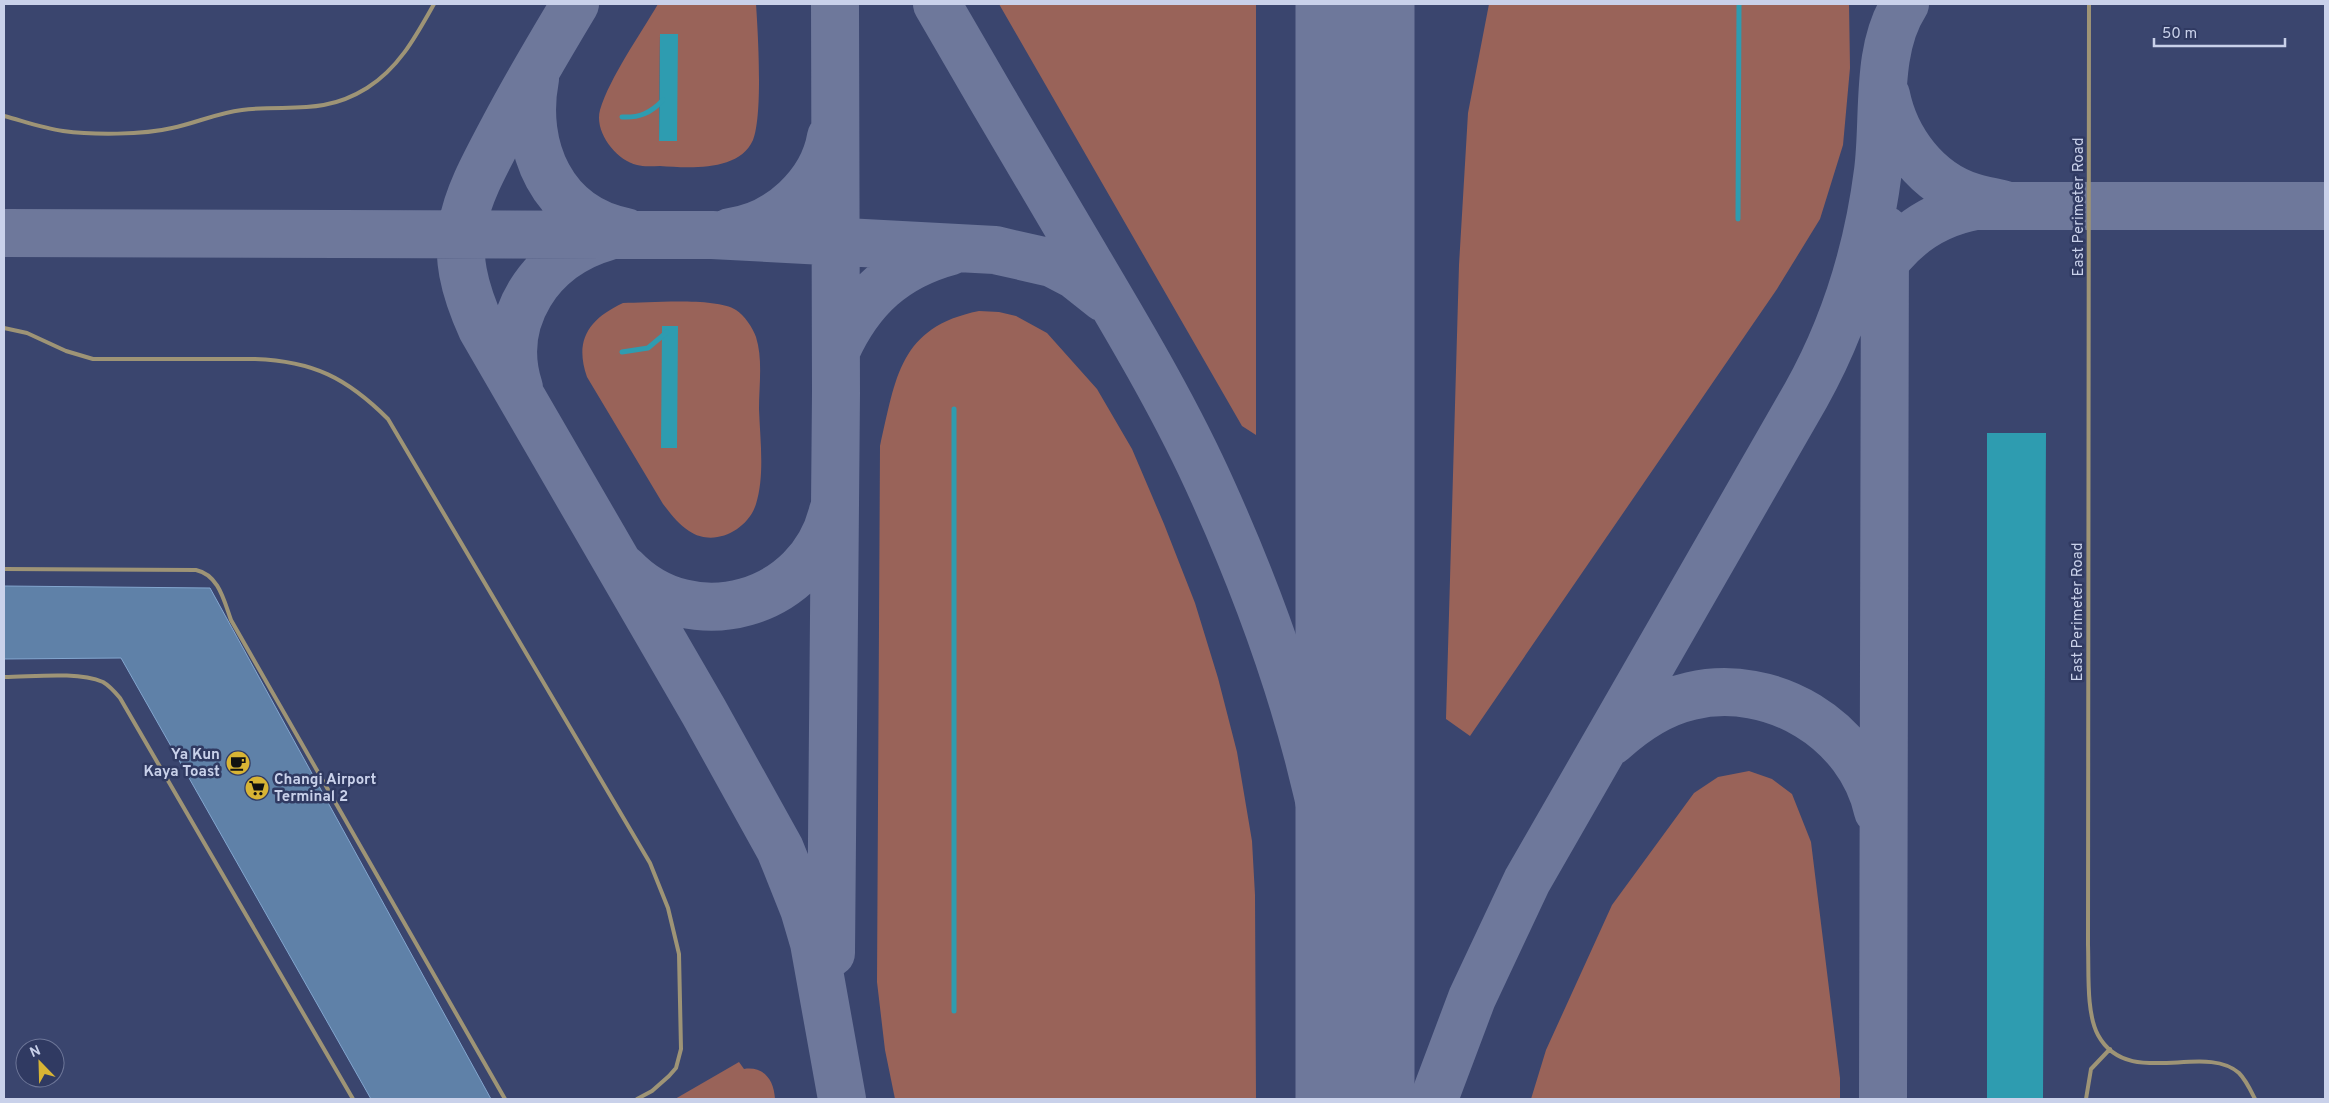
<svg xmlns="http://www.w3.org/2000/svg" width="2329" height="1103" font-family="Overpass,sans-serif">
<rect width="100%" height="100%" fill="#3a456e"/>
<path fill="#996359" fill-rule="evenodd" d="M658,4H756C758,33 763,115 753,140C739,172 688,168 660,166C653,166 644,167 637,165C616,160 594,132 600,110C610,77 640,35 658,4ZM660,34L677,141H659Z
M999,4H1256V435L1242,426Z
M1489,4H1849L1850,68L1843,145L1820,219L1777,289L1470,736L1446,719L1459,265L1468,113Z
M623,303C649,303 715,297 736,310C744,315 753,328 756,337C763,359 759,386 759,409C760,439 765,475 756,504C748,530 714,548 689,531C678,524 671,514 663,504L587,377C574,340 589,319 623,303Z
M979,311L999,312L1016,316L1047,333L1097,389L1132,449L1164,524L1195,603L1218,678L1237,752L1252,841L1255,895L1256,1099H895L885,1050L877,982L880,446C896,378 899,327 979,311Z
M1749,771L1772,779L1792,794L1811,842L1840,1078V1099H1531L1546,1050L1612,905L1694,793L1718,777Z
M739,1062L744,1069C764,1066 774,1080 775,1099H675Z"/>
<path fill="#2e9cb0" d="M660,34H678L677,141H659Z
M662,326H678L677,448H661Z
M1987,433H2046L2043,1099H1987Z"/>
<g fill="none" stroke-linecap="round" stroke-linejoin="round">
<path stroke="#2e9cb0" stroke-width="5" d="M622,117C639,118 651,113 663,100
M1738,219L1739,4
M622,352L648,348L667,332
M954,1011V409"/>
<path stroke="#6e789b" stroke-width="48" d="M575,4C551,44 527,84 505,126C463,205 442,241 482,329L704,712L780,849L804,909L814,943L842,1099
M937,4C986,89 1036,174 1086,258C1131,334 1177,411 1213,492C1262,601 1303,716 1326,833C1342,916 1347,1001 1355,1085
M535,79C522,147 552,218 626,232
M1886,95C1895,140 1927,183 1972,197C1982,200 1992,202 2002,204
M730,232C778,226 823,185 831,137
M4,233L712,235L995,250L1052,263L1075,275L1104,298
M1875,277C1898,239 1932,214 1976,206H2325
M836,351C860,298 895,266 951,251
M519,388C497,320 541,255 606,237
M624,569C692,640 811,605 833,511
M1612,741C1635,720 1660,703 1691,696C1772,677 1860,730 1878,811
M831,953L836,393L835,4
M1434,1099L1472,998L1527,881L1806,395C1844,327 1868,249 1878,171C1885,118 1875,50 1905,4
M1883,1099L1885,230"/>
<path stroke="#6e789b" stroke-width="119" d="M1355,4V1099"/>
</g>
<path fill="#5f81a8" stroke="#83a6cf" d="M4,586L210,588L491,1099H371L121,658L4,659Z"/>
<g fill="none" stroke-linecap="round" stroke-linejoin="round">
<path stroke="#9e9476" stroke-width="4" d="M2089,4L2088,945C2089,971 2086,1013 2098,1035C2128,1090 2204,1042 2239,1073C2246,1080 2251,1091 2255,1099
M4,116C23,121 43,128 63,131C92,135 143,135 172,128C196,123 217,113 242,110C289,104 322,116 367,88C399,68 416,36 434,4
M4,328L27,333L66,351L93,359H255C313,361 347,378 388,419L650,863L668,908L679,954L681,1049L676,1068L669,1076L652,1091L637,1099
M4,569L196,570C219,575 224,601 231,620L505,1099
M4,677C32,677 76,671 103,682C110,686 115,692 120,698L353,1099
M2086,1099L2091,1069L2110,1049"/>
</g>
<defs>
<symbol id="cafe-disc" viewBox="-11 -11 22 22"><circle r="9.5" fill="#d8b434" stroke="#303a62"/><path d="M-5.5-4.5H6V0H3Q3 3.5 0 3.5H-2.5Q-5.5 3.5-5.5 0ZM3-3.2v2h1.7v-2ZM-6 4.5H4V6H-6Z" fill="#111"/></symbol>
<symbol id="supermarket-disc" viewBox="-11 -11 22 22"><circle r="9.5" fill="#d8b434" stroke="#303a62"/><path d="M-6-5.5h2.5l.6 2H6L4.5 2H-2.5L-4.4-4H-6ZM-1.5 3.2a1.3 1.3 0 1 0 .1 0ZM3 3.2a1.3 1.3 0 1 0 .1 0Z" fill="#111"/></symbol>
</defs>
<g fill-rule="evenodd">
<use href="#cafe-disc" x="224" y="749" width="28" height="28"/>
<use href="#supermarket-disc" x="243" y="774" width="28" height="28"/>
</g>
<g text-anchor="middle" stroke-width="5" stroke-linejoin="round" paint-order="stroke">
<g font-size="15" fill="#c9d1ea" stroke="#303a62">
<text transform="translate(2078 207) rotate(-90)" y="5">East Perimeter Road</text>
<text transform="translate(2077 612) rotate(-90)" y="5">East Perimeter Road</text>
</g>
<g font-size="15" font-weight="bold" fill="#c9d1ea" stroke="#303a62" text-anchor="end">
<text x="220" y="759">Ya Kun<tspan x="220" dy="17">Kaya Toast</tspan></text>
<text x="274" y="784" text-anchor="start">Changi Airport<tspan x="274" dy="17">Terminal 2</tspan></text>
</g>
</g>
<rect width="2329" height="1103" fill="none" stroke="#c9d1ea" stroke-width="10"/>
<g transform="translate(40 1063) rotate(337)"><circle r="24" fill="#303a62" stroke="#6d7698"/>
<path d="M0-4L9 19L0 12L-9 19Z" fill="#d8b434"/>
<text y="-8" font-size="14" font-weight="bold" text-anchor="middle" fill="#c9d1ea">N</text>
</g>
<path d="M2154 38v8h131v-8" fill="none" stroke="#c9d1ea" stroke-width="2.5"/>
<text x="2162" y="38" font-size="15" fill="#c9d1ea" stroke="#303a62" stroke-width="4" paint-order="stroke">50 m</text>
</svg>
